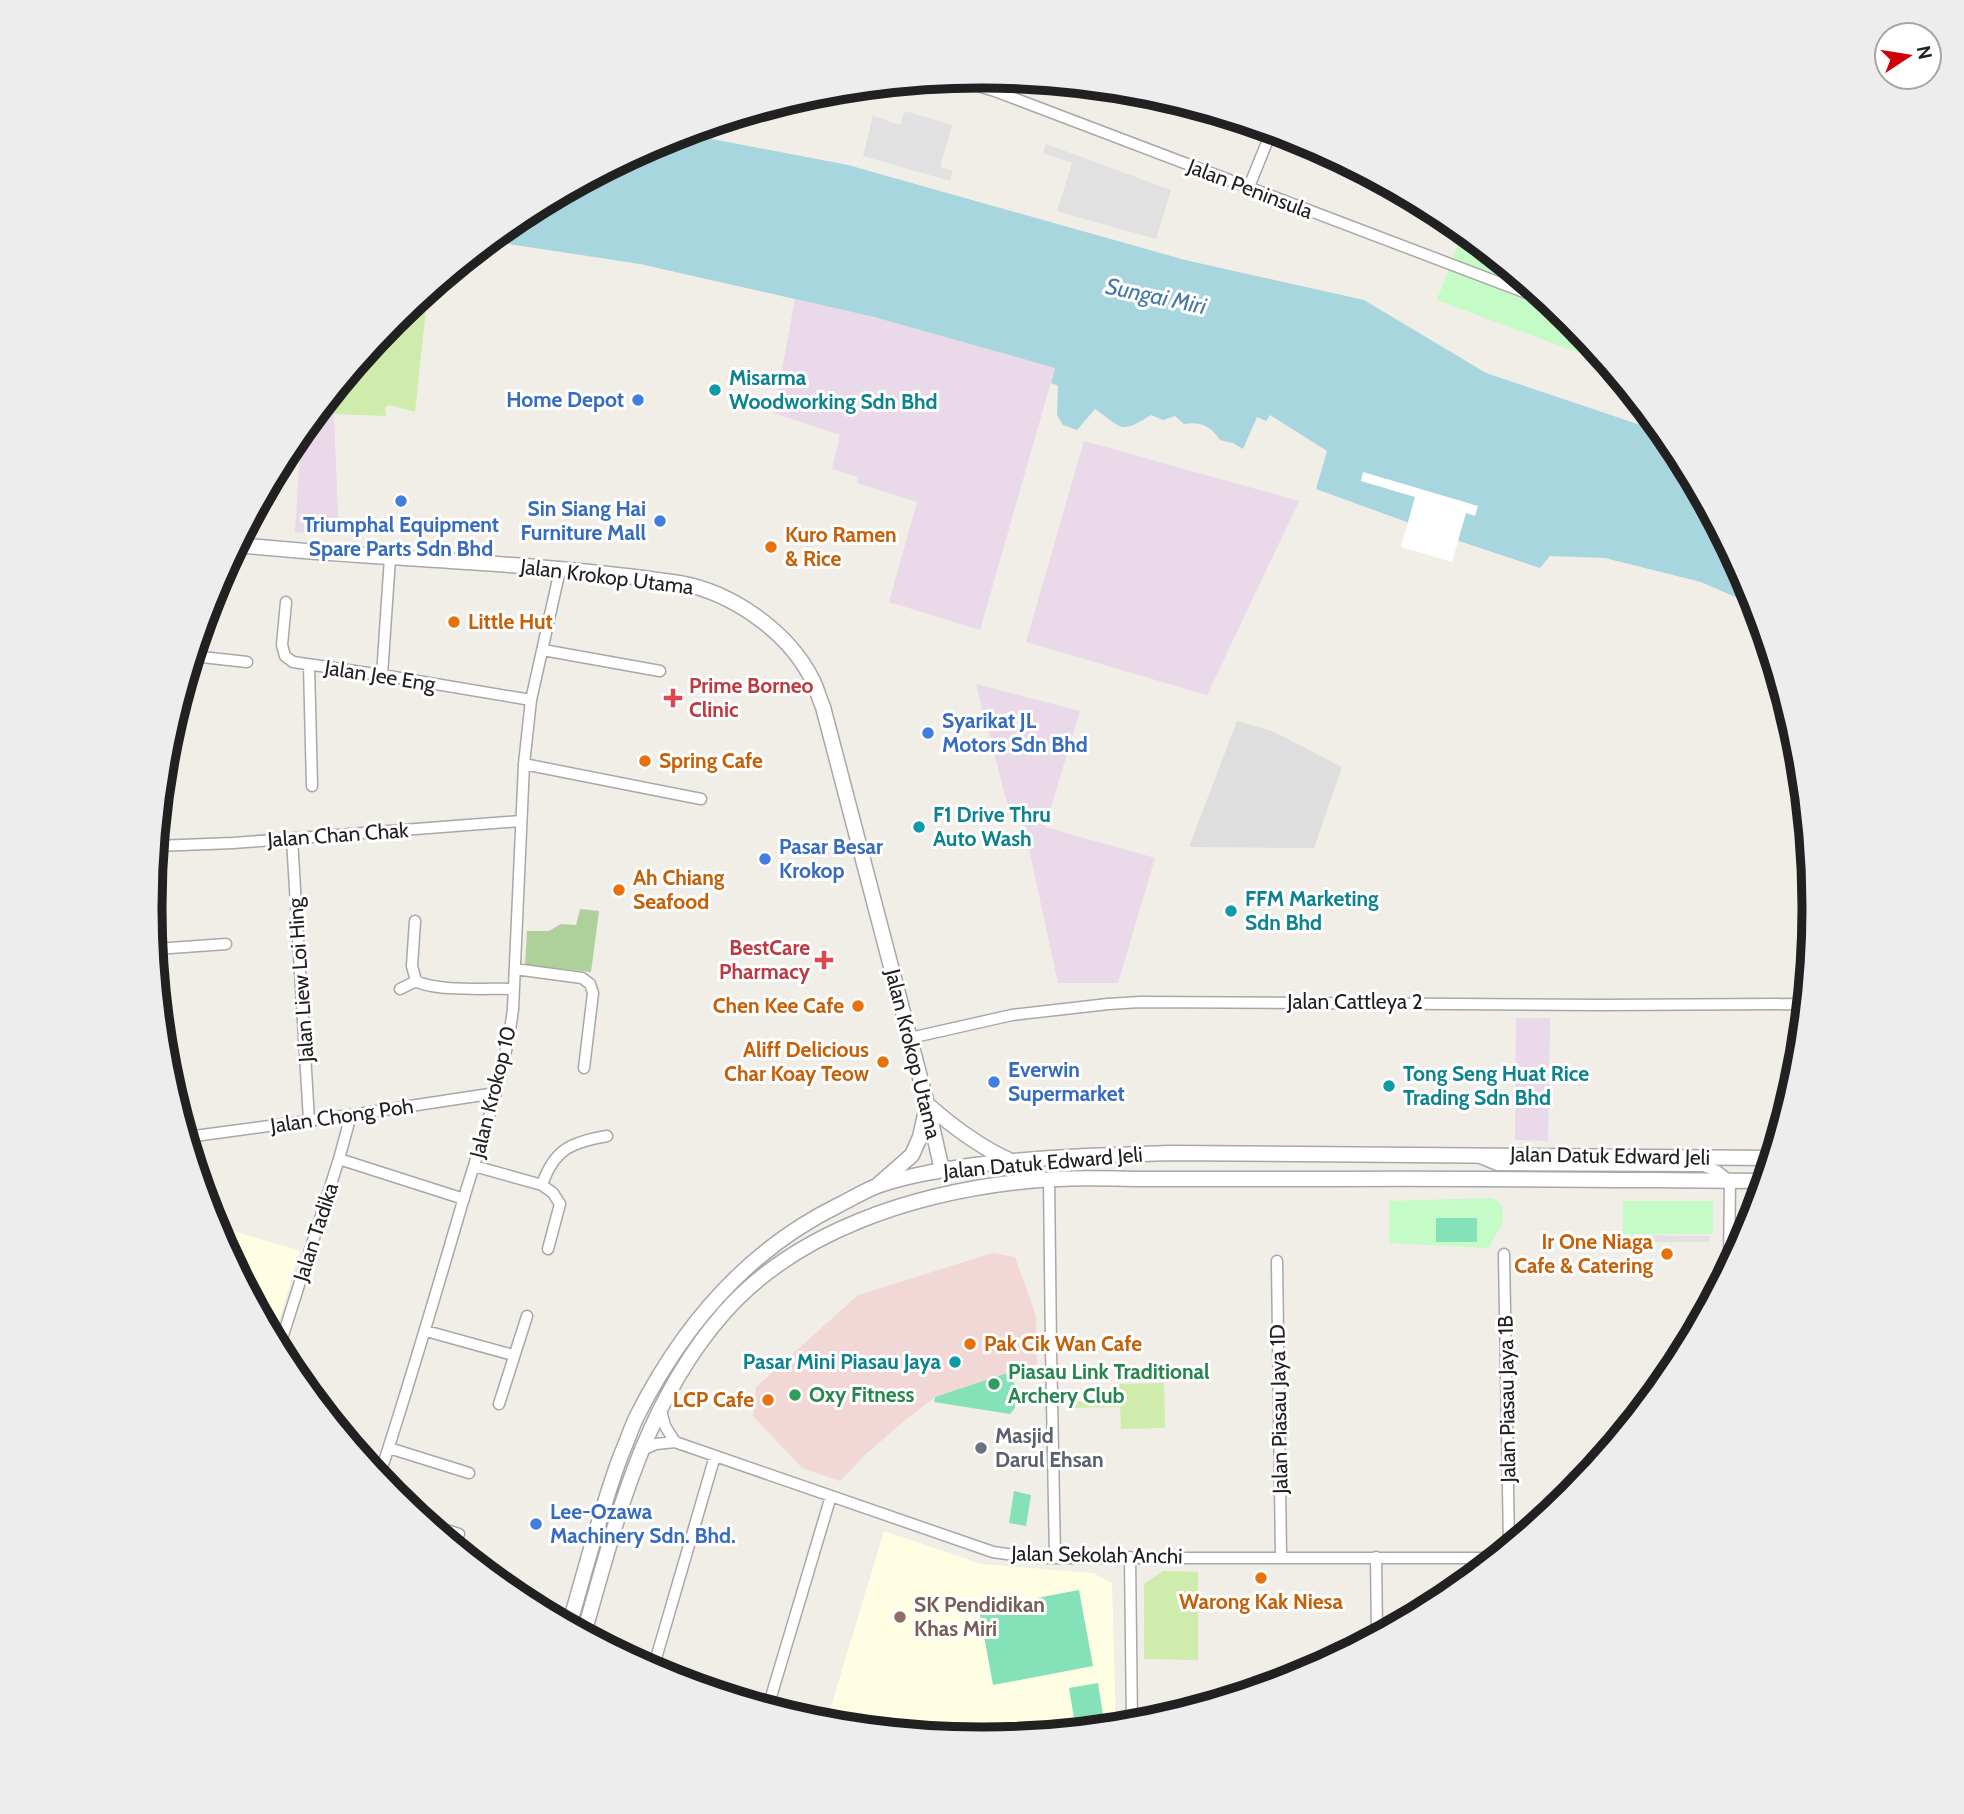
<svg xmlns="http://www.w3.org/2000/svg" width="1964" height="1814" font-family="Cabin,sans-serif">
<rect width="100%" height="100%" fill="#f1ede7"/>
<path fill="#dfdede" d="M1237,721L1272,731L1342,767L1314,848L1189,847Z"/>
<path fill="#f2d7d7" d="M993,1253L1015,1257L1036,1316L1037,1364L935,1397L904,1421L865,1455L840,1481L802,1468L753,1416L756,1387L858,1295Z"/>
<path fill="#ead9e8" d="M795,299L874,317L1055,368L980,630L889,602L917,502L857,483L858,477L832,469L840,435L774,413Z
M333,394L339,536L295,532L301,438L297,437Z
M1084,441L1299,501L1207,695L1026,642Z
M976,684L1080,711L1045,827L1155,858L1118,983H1058L1023,821L1011,818Z
M1516,1018H1550L1548,1141L1515,1140Z"/>
<path fill="#fffee2" d="M213,1225L300,1251L276,1330L270,1331Z
M884,1531L981,1564L1093,1573L1112,1583L1116,1726L982,1739L826,1723Z"/>
<path fill="#cfecad" d="M428,291L415,412L390,405L385,407L386,416L334,414L333,394L394,319Z
M1164,1383L1165,1428L1121,1429L1120,1407L1069,1408V1402L1120,1401L1119,1384Z
M1163,1571L1198,1572V1660L1144,1659V1584Z"/>
<path fill="#aed19b" d="M580,909L599,911L591,972L525,965L527,931H549L561,924L576,925Z"/>
<path fill="#c5fbc6" d="M1463,231L1570,319L1606,363L1437,300Z
M1492,1198L1502,1205L1503,1223L1488,1248L1389,1243V1201Z
M1623,1201H1713V1234H1623Z"/>
<path fill="#84e1b8" d="M1436,1218H1477V1242H1436Z
M1014,1371L1015,1408L1010,1414L934,1402L935,1397Z
M1014,1491L1031,1495L1026,1526L1009,1523Z
M1079,1590L1093,1666L993,1685L979,1609Z
M1098,1683L1105,1727L1076,1730L1069,1688Z"/>
<path fill="#e1e1e1" d="M905,111L952,125L940,167L953,171L950,181L863,156L873,116L900,125Z
M1046,144L1171,190L1156,239L1057,211L1072,163L1043,153Z
M1630,1235L1710,1236L1709,1242H1630Z"/>
<path fill="#a7d6df" d="M681,133L848,165L1185,260L1364,300L1486,373L1664,433L1674,445L1751,589L1756,606L1701,582L1605,558L1550,556L1540,568L1459,541L1316,489L1327,451L1270,415L1266,421L1257,417L1243,449L1233,443L1220,440C1211,426 1201,421 1184,424L1175,416L1163,420L1151,415C1119,435 1123,428 1095,409L1077,430L1063,425L1057,415L1058,386L1051,383L1055,368L874,317L795,299L640,264L489,241L520,215L664,138Z"/>
<path fill="#fff" d="M1363,472L1478,506L1475,516L1466,513L1452,562L1401,547L1415,497L1361,481Z"/>
<g fill="none" stroke-linecap="round" stroke-linejoin="round">
<defs>
<path id="minor" d="M950,78L995,91L1550,302
M1248,189L1272,130
M286,602L282,645L285,656L293,662L382,675L531,700
M543,650L660,671
M193,656L247,662
M309,665L312,786
M382,675L390,558
M524,764L701,799
M292,839L309,1120
M156,846L233,843L520,821
M153,883L158,990
M415,921L412,966L416,981C436,992 490,988 514,989
M156,949L226,944
M515,969L582,978L590,984L593,993L584,1068
M400,989L416,981
M910,1038L1012,1015L1108,1004L1140,1002L1601,1005L1804,1004
M187,1137L351,1115L496,1093
M1480,1158L1497,1165L1704,1166L1717,1171L1730,1181L1729,1265
M339,1159L464,1199
M474,1166L542,1185C554,1149 572,1142 607,1136
M1049,1179L1051,1347L1055,1558
M542,1185L553,1193L560,1204L548,1249
M1504,1254L1509,1545
M1277,1261L1281,1557
M426,1331L513,1355
M279,1348L339,1159L351,1115
M499,1404L527,1316
M660,1406L665,1426L675,1442L993,1552L1027,1557L1055,1558H1494
M389,1448L469,1473
M640,1451L656,1444L675,1442
M379,1477C409,1386 436,1293 463,1201C482,1138 505,1075 513,1009L524,764L531,700L560,570
M431,1525L459,1534
M1130,1557L1132,1724
M1376,1557L1377,1634
M655,1671L657,1655L715,1456
M768,1707L831,1496"/>
<path id="tertiary" d="M237,545C384,560 533,561 679,583C732,592 789,632 813,681C817,689 819,698 823,707L927,1104L942,1170
M927,1104C953,1127 978,1146 1009,1160
M879,1184L912,1155L920,1137L926,1110
M567,1624L573,1612C588,1560 602,1506 621,1455C627,1442 631,1428 637,1416C683,1325 747,1250 839,1205C851,1199 864,1191 877,1186C909,1175 942,1170 975,1165C1041,1157 1106,1155 1171,1153L1771,1158
M584,1633C617,1519 643,1406 723,1314C795,1231 913,1194 1018,1182C1065,1176 1114,1179 1161,1179C1219,1179 1276,1179 1333,1179C1477,1178 1620,1180 1764,1181"/>
</defs>
<use href="#minor" stroke="#a8a8a8" stroke-width="13"/>
<use href="#tertiary" stroke="#a8a8a8" stroke-width="17"/>
<use href="#minor" stroke="#fff" stroke-width="10"/>
<use href="#tertiary" stroke="#fff" stroke-width="14"/>
</g>
<g fill="#0f9aa8" stroke="#fff" stroke-width="2.5">
<circle cx="715" cy="390" r="7"/>
<circle cx="919" cy="827" r="7"/>
<circle cx="1231" cy="911" r="7"/>
<circle cx="1389" cy="1086" r="7"/>
<circle cx="955" cy="1362" r="7"/>
</g>
<g fill="#3f7fe0" stroke="#fff" stroke-width="2.5">
<circle cx="638" cy="400" r="7"/>
<circle cx="401" cy="501" r="7"/>
<circle cx="660" cy="521" r="7"/>
<circle cx="928" cy="733" r="7"/>
<circle cx="765" cy="859" r="7"/>
<circle cx="994" cy="1082" r="7"/>
<circle cx="536" cy="1524" r="7"/>
</g>
<g fill="#e8710a" stroke="#fff" stroke-width="2.5">
<circle cx="771" cy="547" r="7"/>
<circle cx="454" cy="622" r="7"/>
<circle cx="645" cy="761" r="7"/>
<circle cx="619" cy="890" r="7"/>
<circle cx="858" cy="1006" r="7"/>
<circle cx="883" cy="1062" r="7"/>
<circle cx="1667" cy="1254" r="7"/>
<circle cx="970" cy="1344" r="7"/>
<circle cx="768" cy="1400" r="7"/>
<circle cx="1261" cy="1578" r="7"/>
</g>
<g fill="#e0444e" stroke="#fff" stroke-width="2.5">
<path d="M669.5 687.5h7v7h7v7h-7v7h-7v-7h-7v-7h7z"/>
<path d="M820.5 949.5h7v7h7v7h-7v7h-7v-7h-7v-7h7z"/>
</g>
<g fill="#2e9e5b" stroke="#fff" stroke-width="2.5">
<circle cx="994" cy="1384" r="7"/>
<circle cx="795" cy="1395" r="7"/>
</g>
<circle fill="#6b7280" stroke="#fff" stroke-width="2.5" cx="981" cy="1448" r="7"/>
<circle fill="#8d6e63" stroke="#fff" stroke-width="2.5" cx="900" cy="1617" r="7"/>
<g text-anchor="middle" stroke-width="6" stroke-linejoin="round" paint-order="stroke">
<g font-size="21" fill="#212121" stroke="#fff">
<text transform="translate(1250 189) rotate(21)" y="7">Jalan Peninsula</text>
<text transform="translate(607 577) rotate(7)" y="7">Jalan Krokop Utama</text>
<text transform="translate(380 676) rotate(9)" y="7">Jalan Jee Eng</text>
<text transform="translate(338 835) rotate(-4)" y="7">Jalan Chan Chak</text>
<text transform="translate(301 980) rotate(-94)" y="7">Jalan Liew Loi Hing</text>
<text x="1355" y="1009">Jalan Cattleya 2</text>
<text transform="translate(913 1054) rotate(76)" y="7">Jalan Krokop Utama</text>
<text transform="translate(493 1092) rotate(-76)" y="7">Jalan Krokop 10</text>
<text transform="translate(342 1116) rotate(-8)" y="7">Jalan Chong Poh</text>
<text transform="translate(1610 1156) rotate(1)" y="7">Jalan Datuk Edward Jeli</text>
<text transform="translate(1043 1163) rotate(-5)" y="7">Jalan Datuk Edward Jeli</text>
<text transform="translate(316 1232) rotate(-72)" y="7">Jalan Tadika</text>
<text transform="translate(1507 1399) rotate(-91)" y="7">Jalan Piasau Jaya 1B</text>
<text transform="translate(1279 1409) rotate(-91)" y="7">Jalan Piasau Jaya 1D</text>
<text transform="translate(1097 1555) rotate(1)" y="7">Jalan Sekolah Anchi</text>
</g>
<g font-size="21" font-weight="bold" fill="#0d838f" stroke="#fff" text-anchor="start">
<text x="729" y="385">Misarma<tspan x="729" dy="24">Woodworking Sdn Bhd</tspan></text>
<text x="933" y="822">F1 Drive Thru<tspan x="933" dy="24">Auto Wash</tspan></text>
<text x="1245" y="906">FFM Marketing<tspan x="1245" dy="24">Sdn Bhd</tspan></text>
<text x="1403" y="1081">Tong Seng Huat Rice<tspan x="1403" dy="24">Trading Sdn Bhd</tspan></text>
<text x="941" y="1369" text-anchor="end">Pasar Mini Piasau Jaya</text>
</g>
<g font-size="21" font-weight="bold" fill="#366cbe" stroke="#fff" text-anchor="start">
<text x="624" y="407" text-anchor="end">Home Depot</text>
<text x="646" y="516" text-anchor="end">Sin Siang Hai<tspan x="646" dy="24">Furniture Mall</tspan></text>
<text x="401" y="532" text-anchor="middle">Triumphal Equipment<tspan x="401" dy="24">Spare Parts Sdn Bhd</tspan></text>
<text x="942" y="728">Syarikat JL<tspan x="942" dy="24">Motors Sdn Bhd</tspan></text>
<text x="779" y="854">Pasar Besar<tspan x="779" dy="24">Krokop</tspan></text>
<text x="1008" y="1077">Everwin<tspan x="1008" dy="24">Supermarket</tspan></text>
<text x="550" y="1519">Lee-Ozawa<tspan x="550" dy="24">Machinery Sdn. Bhd.</tspan></text>
</g>
<g font-size="21" font-weight="bold" fill="#c56008" stroke="#fff" text-anchor="start">
<text x="785" y="542">Kuro Ramen<tspan x="785" dy="24">&amp; Rice</tspan></text>
<text x="468" y="629">Little Hut</text>
<text x="659" y="768">Spring Cafe</text>
<text x="633" y="885">Ah Chiang<tspan x="633" dy="24">Seafood</tspan></text>
<text x="844" y="1013" text-anchor="end">Chen Kee Cafe</text>
<text x="869" y="1057" text-anchor="end">Aliff Delicious<tspan x="869" dy="24">Char Koay Teow</tspan></text>
<text x="1653" y="1249" text-anchor="end">Ir One Niaga<tspan x="1653" dy="24">Cafe &amp; Catering</tspan></text>
<text x="984" y="1351">Pak Cik Wan Cafe</text>
<text x="754" y="1407" text-anchor="end">LCP Cafe</text>
<text x="1261" y="1609" text-anchor="middle">Warong Kak Niesa</text>
</g>
<g font-size="21" font-weight="bold" fill="#be3a42" stroke="#fff" text-anchor="start">
<text x="689" y="693">Prime Borneo<tspan x="689" dy="24">Clinic</tspan></text>
<text x="810" y="955" text-anchor="end">BestCare<tspan x="810" dy="24">Pharmacy</tspan></text>
</g>
<g font-size="21" font-weight="bold" fill="#27864d" stroke="#fff" text-anchor="start">
<text x="1008" y="1379">Piasau Link Traditional<tspan x="1008" dy="24">Archery Club</tspan></text>
<text x="809" y="1402">Oxy Fitness</text>
</g>
<g font-size="21" font-weight="bold" fill="#5b616d" stroke="#fff" text-anchor="start">
<text x="995" y="1443">Masjid<tspan x="995" dy="24">Darul Ehsan</tspan></text>
</g>
<g font-size="21" font-weight="bold" fill="#785e54" stroke="#fff" text-anchor="start">
<text x="914" y="1612">SK Pendidikan<tspan x="914" dy="24">Khas Miri</tspan></text>
</g>
<g font-size="23" font-style="italic" fill="#4478a4" stroke="#fff">
<text transform="translate(1156 296) rotate(12)" y="8">Sungai Miri</text>
</g>
</g>
<path d="M0 0H1964V1814H0ZM981 88H983A819 819 0 0 1 1802 907V908A819 819 0 0 1 983 1727H981A819 819 0 0 1 162 908V907A819 819 0 0 1 981 88Z" fill="#ededed" fill-rule="evenodd"/>
<path fill="none" stroke="#212121" stroke-width="9" d="M981 88H983A819 819 0 0 1 1802 907V908A819 819 0 0 1 983 1727H981A819 819 0 0 1 162 908V907A819 819 0 0 1 981 88Z"/>
<g transform="translate(1908 56) rotate(78)"><circle r="33" fill="#ffffff" stroke="#a6a6a6" stroke-width="2"/>
<path d="M0-5L12 26L0 18L-12 26Z" fill="#d1000b"/>
<text y="-10" font-size="19" font-weight="bold" text-anchor="middle" fill="#212121">N</text>
</g>
</svg>
